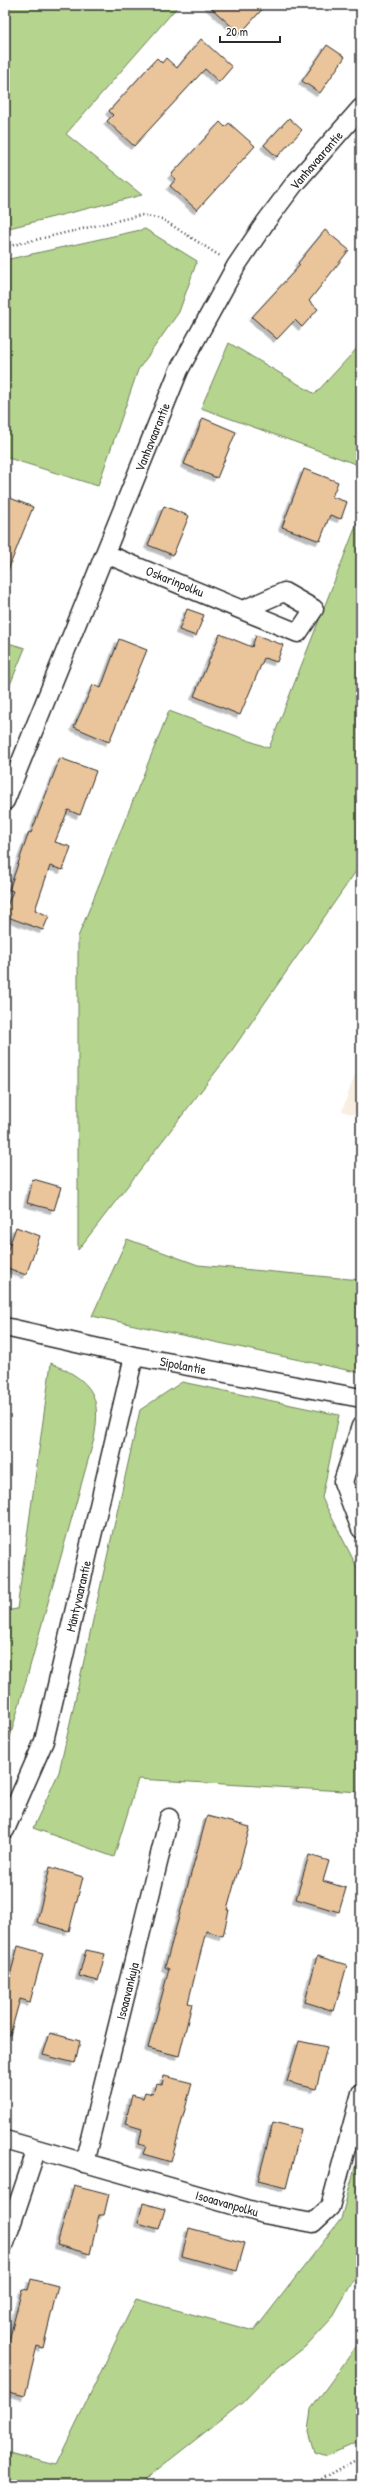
<svg xmlns="http://www.w3.org/2000/svg" width="366" height="2490" font-family="'Patrick Hand',sans-serif">
<defs>
<filter id="shadow"><feDropShadow dx="-3.5" dy="3.5" stdDeviation="0" flood-color="#0004"/></filter>
</defs>
<rect width="100%" height="100%" fill="#fff"/>
<filter id="ink" filterUnits="userSpaceOnUse"><feTurbulence type="fractalNoise" baseFrequency=".025" numOctaves="2"/><feDisplacementMap in="SourceGraphic" scale="8" xChannelSelector="R" yChannelSelector="G"/><feConvolveMatrix kernelMatrix="1 2 1 2 8 2 1 2 1" color-interpolation-filters="sRGB"/></filter>
<g filter="url(#ink)">
<path fill="#f9eee1" d="M361,1058V1117L342,1111Z"/>
<path fill="#b5d58e" stroke="#70805c" d="M5,5H179L66,134L142,195L5,229Z
M145,229L197,261L179,312L138,370L98,486L5,457V260Z
M229,343L315,394L361,344V466L201,408Z
M361,513V864L228,1056L78,1250V937L169,711L269,748Z
M5,642L25,648L5,697Z
M127,1239L198,1265L361,1280V1373L92,1316Z
M51,1363C92,1381 102,1395 94,1439L5,1755V1611L17,1609Z
M182,1382L339,1415L322,1498L361,1575V1792L138,1779L114,1857L33,1828L59,1772L140,1410Z
M361,2145V2267L332,2318L305,2347L270,2374L242,2403L138,2485H5V2452L56,2465L136,2299L254,2331L341,2219Z
M361,2340V2441L326,2456L314,2452L308,2431L311,2409Z"/>
<path fill="#eac59b" stroke="#2b2b2b" filter="url(#shadow)" d="M208,5H266L240,34Z
M201,39L232,67L219,82L205,69L134,146L107,121L113,115L109,111L157,58L162,63L166,58L177,68Z
M327,45L345,57L320,93L302,81Z
M289,118L302,130L277,157L264,145Z
M220,122L225,127L229,123L255,146L197,210L170,186L176,179L171,175Z
M325,230L349,250L309,301L318,309L302,327L295,320L277,339L252,317L300,265L298,263Z
M203,418L236,432L217,478L184,464Z
M304,469L338,482L332,497L347,502L341,519L330,515L320,541L282,527Z
M5,496L33,507L6,575H5Z
M164,506L189,516L173,555L148,545Z
M187,609L204,615L196,636L179,630Z
M220,634L252,647L256,635L283,645L277,662L264,658L240,715L194,696Z
M119,639L147,650L109,742L74,727L93,685L101,688Z
M60,758L96,771L80,815L68,810L55,842L71,847L63,870L50,866L35,910L49,916L43,930L5,916V911L13,891L9,890L29,832L31,833Z
M33,1179L61,1187L54,1210L27,1203Z
M16,1227L40,1236L26,1275L5,1267V1258Z
M207,1816L250,1827L227,1910H229L223,1936L206,1931L188,2003L192,2004L179,2056L148,2048L169,1969L165,1967Z
M309,1855L329,1861L323,1881L346,1888L339,1912L296,1899Z
M50,1867L83,1877L69,1931L37,1922Z
M18,1946L43,1953L30,2002L20,1999L10,2035H5V1994Z
M86,1950L105,1954L98,1981L79,1976Z
M317,1956L347,1965L334,2011L305,2002Z
M50,2033L80,2041L75,2063L43,2055Z
M299,2041L327,2047L316,2089L287,2082Z
M164,2076L192,2083L171,2162L143,2154L146,2146L139,2144L142,2129L125,2124L132,2095L143,2098L145,2092L153,2094L156,2083L162,2084Z
M273,2122L301,2129L286,2188L258,2181Z
M74,2185L109,2194L104,2215H99L90,2254L57,2245Z
M143,2203L165,2209L159,2229L138,2223Z
M189,2228L245,2243L237,2271L182,2256Z
M31,2279L58,2286L43,2348L37,2346L25,2396L5,2391V2357L22,2289L28,2290Z"/>
<g fill="none" stroke-linecap="round" stroke-linejoin="round">
<defs>
<path id="street" d="M106,554L298,633L314,609L284,592L243,610
M5,801L179,370L236,266L265,223L295,183L361,108
M5,1327L134,1356L361,1398
M361,1426L343,1482L361,1529
M5,1830L44,1741L134,1356
M5,2140L264,2214L313,2223L330,2207L361,2093
M84,2163L169,1818
M5,2243L36,2151"/>
</defs>
<use href="#street" stroke="#2b2b2b" stroke-width="21"/>
<path stroke="#2b2b2b" stroke-width="2.5" stroke-dasharray="1 3" stroke-linecap="butt" d="M5,247L141,215L162,219L220,256
M311,2485L361,2457"/>
<use href="#street" stroke="#fff" stroke-width="18"/>
</g>
</g>
<g text-anchor="middle" stroke-width="3" stroke-linejoin="round" paint-order="stroke">
<g font-size="13" fill="#2b2b2b" stroke="#fff">
<text transform="translate(316 160) rotate(-49)" y="5">Vanhavaarantie</text>
<text transform="translate(152 437) rotate(-68)" y="5">Vanhavaarantie</text>
<text transform="translate(175 581) rotate(22)" y="5">Oskarinpolku</text>
<text transform="translate(183 1365) rotate(11)" y="5">Sipolantie</text>
<text transform="translate(78 1596) rotate(-77)" y="5">Mäntyvaarantie</text>
<text transform="translate(127 1991) rotate(-76)" y="5">Isoaavankuja</text>
<text transform="translate(227 2203) rotate(16)" y="5">Isoaavanpolku</text>
</g>
</g>
<rect width="366" height="2490" fill="none" stroke="#fff" stroke-width="20"/>
<rect x="10" y="10" width="346" height="2470" fill="none" stroke="#2b2b2b" stroke-width="1.5" filter="url(#ink)"/>
<path d="M220 36v6h60v-6" fill="none" stroke="#2b2b2b" stroke-width="2"/>
<text x="226" y="36" font-size="12" fill="#2b2b2b" stroke="#ffffff" stroke-width="3" paint-order="stroke">20 m</text>
</svg>
